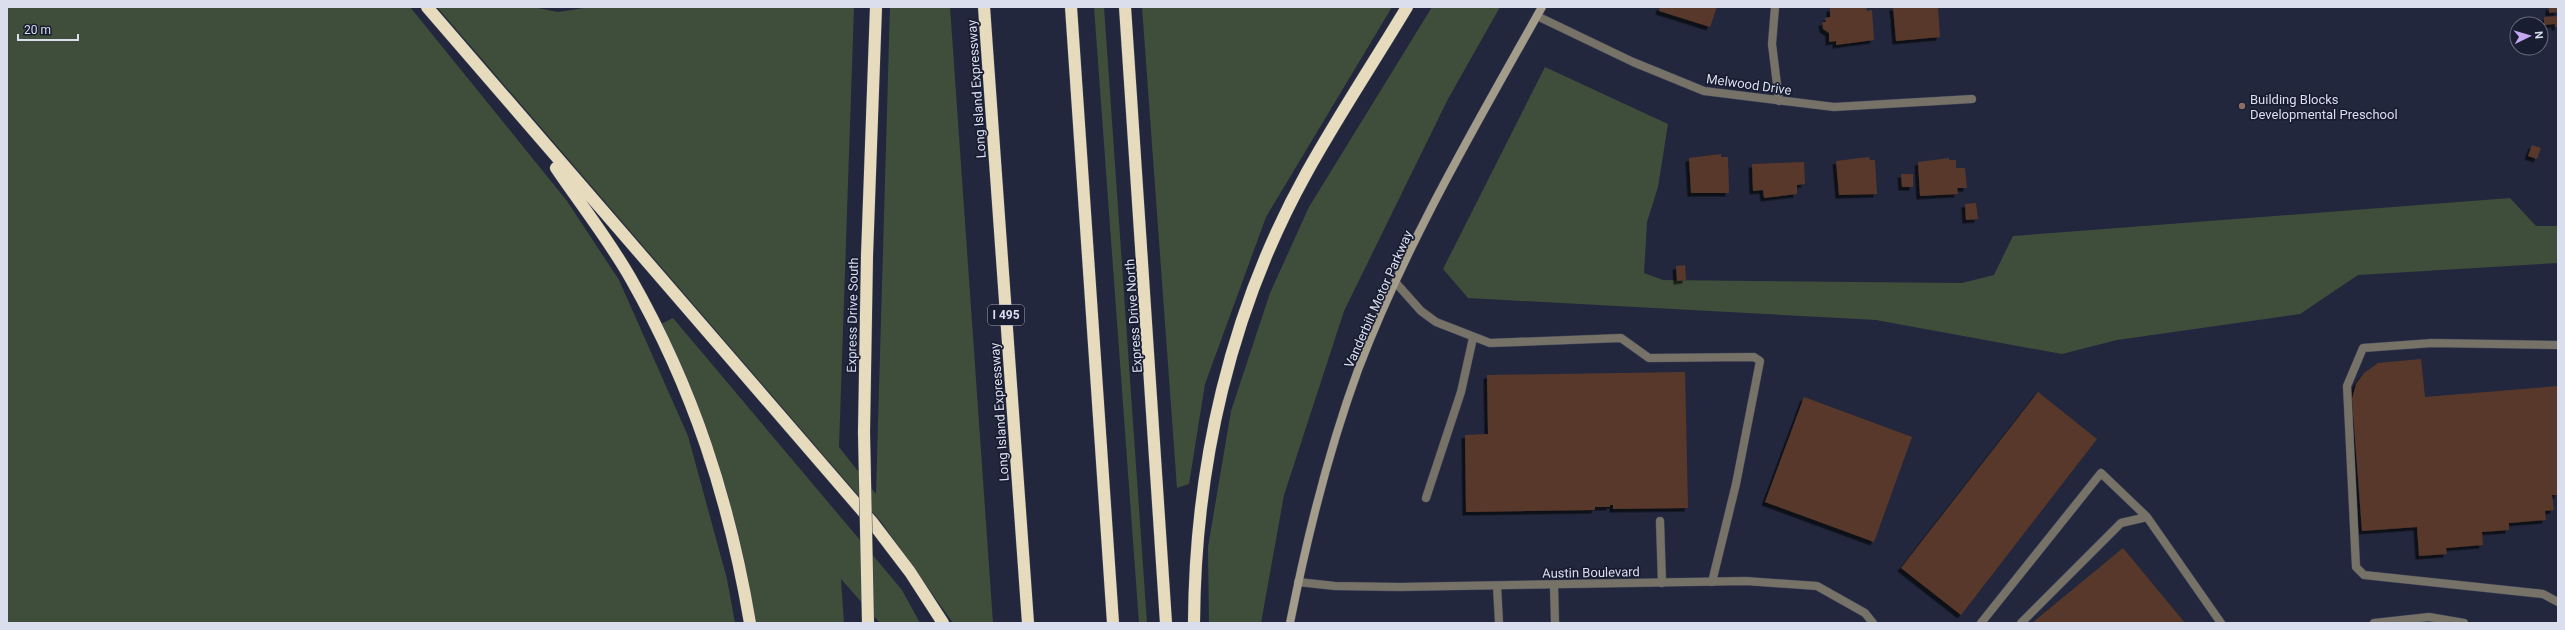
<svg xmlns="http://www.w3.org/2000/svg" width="2565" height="630" font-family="Roboto,sans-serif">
<defs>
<filter id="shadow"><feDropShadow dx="-3.5" dy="3.5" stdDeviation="0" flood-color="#0009"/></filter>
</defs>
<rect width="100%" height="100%" fill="#22273d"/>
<path fill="#3f4e3a" d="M7,7H410L567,201L619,280L688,436L727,579L735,623H7Z
M437,7H533L558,12L591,7H854L839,447L876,494L890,7H950L993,623H953L882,523Z
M1094,7H1104L1147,623H1139Z
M1142,7H1392L1266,217L1205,384L1189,484L1177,488Z
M1432,7H1500L1448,99L1344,311L1284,495L1261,623H1209L1208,547L1231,411L1270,293L1309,207Z
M1545,67L1668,124L1658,187L1647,222L1644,273L1663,280L1962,283L1994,275L2013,236L2510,198L2536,226H2558V263L2358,275L2300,314L2117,340L2062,354L1876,320L1468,298L1443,269Z
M673,318L902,590L920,623H880L841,579L844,623H755L746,570L659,325Z"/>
<path fill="#583929" filter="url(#shadow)" d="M1660,7H1717L1710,27L1659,11Z
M1866,7L1867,11L1872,10L1874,40L1836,45V41L1829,42V33L1823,29L1822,22H1826L1825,18L1830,17V8Z
M1893,7L1938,8L1940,37L1896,41Z
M2549,7H2558V12L2549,13Z
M2558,16V27H2555V24L2544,25V17Z
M2532,145L2541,148L2537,159L2528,156Z
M1721,154V157H1728L1729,193H1691L1689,158Z
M1869,157L1870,160H1875L1877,194L1839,195L1836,161Z
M1949,158V160H1956V168H1965L1967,188H1957L1958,194L1920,196L1918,162Z
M1804,162L1805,184L1797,185V194L1764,198L1763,190L1753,191L1752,164Z
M1901,174H1913V187H1902Z
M1976,203L1978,219L1966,220L1965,204Z
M1685,265L1686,280L1677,281L1676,266Z
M2421,359L2425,397L2558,386V495H2552L2554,510L2545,511L2546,520L2509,523V530L2482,532L2483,545L2446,548L2447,554L2419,556L2417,527L2362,531L2352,399L2356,384L2364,373L2378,363Z
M1685,372L1688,508L1613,509V505H1610V507H1595V510L1466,512L1465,435L1488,434L1487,375Z
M2038,392L2097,439L1961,615L1901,568Z
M1804,397L1912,437L1874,542L1765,502Z
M2123,548L2185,623H2032Z"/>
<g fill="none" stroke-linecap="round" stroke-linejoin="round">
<defs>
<path id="lane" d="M1396,283L1421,311L1436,322L1490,343L1621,338L1649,358L1754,357L1760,361L1736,484L1712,582
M2558,345L2432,343L2363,348L2347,386L2356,567L2364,575L2543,594L2558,602
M1426,498L1461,392L1473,338
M1660,521L1662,583
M1554,585L1555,623
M1497,586L1499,623
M1981,623L2101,473L2147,517
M2021,623L2121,523L2147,517L2221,623
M2374,623L2429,617L2464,623"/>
<path id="street" d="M1775,7L1772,44L1779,101
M1537,16L1633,62L1704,91L1834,107L1972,99
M1298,582L1335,586L1399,587L1746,581L1817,586L1865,613L1873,623"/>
<path id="secondary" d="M1290,623C1307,537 1328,452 1358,370C1406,243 1476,125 1542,7"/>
<path id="highway" d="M427,7L872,522L910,572L943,623
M984,7L1028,623
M1071,7L1113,623
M1125,7L1166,623
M556,168C581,205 609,240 631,279C693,388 729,499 750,623
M864,432L867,256L876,7
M1194,623C1195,466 1230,310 1307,172C1338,116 1374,62 1407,7"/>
</defs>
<use href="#lane" stroke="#3f4459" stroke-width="9"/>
<use href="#street" stroke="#3f4459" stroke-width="9"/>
<use href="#secondary" stroke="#3f4459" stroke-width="9"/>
<use href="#highway" stroke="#3f4459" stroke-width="13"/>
<use href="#lane" stroke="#777267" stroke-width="8"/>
<use href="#street" stroke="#777267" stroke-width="8"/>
<use href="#secondary" stroke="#a49c8a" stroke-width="8"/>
<use href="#highway" stroke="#e7dbbe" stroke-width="12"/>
<defs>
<path id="highway-bridge" d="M864,432L868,623"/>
</defs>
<use href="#highway-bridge" stroke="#3f4459" stroke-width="13" stroke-linecap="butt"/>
<use href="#highway-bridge" stroke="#e7dbbe" stroke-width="12"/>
</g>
<circle fill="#8d6e63" stroke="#191d32" stroke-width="1.5" cx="2242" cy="106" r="4"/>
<g text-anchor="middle" stroke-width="3.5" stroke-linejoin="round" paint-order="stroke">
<rect fill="#191d32" stroke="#a0a4b5" stroke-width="1" x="988" y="305" width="36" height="20" rx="3"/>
<g font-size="12" font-weight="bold" fill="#dadeed">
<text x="1006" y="319">I 495</text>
</g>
<g font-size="13" fill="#dadeed" stroke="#191d32">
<text transform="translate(1749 84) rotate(8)" y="5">Melwood Drive</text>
<text transform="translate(976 89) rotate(-94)" y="5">Long Island Expressway</text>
<text transform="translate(1378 299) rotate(-66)" y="5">Vanderbilt Motor Parkway</text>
<text transform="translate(852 315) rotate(-89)" y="5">Express Drive South</text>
<text transform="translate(1133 316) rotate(-94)" y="5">Express Drive North</text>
<text transform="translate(999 412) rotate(-94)" y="5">Long Island Expressway</text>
<text transform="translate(1591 572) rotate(-1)" y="5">Austin Boulevard</text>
</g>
<g font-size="13" fill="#dadeed" stroke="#191d32" text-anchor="start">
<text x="2250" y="104">Building Blocks<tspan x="2250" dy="15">Developmental Preschool</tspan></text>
</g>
</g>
<rect width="2565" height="630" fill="none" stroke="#dadeed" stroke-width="16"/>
<g transform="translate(2529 36) rotate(85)"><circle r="19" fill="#191d32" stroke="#666a7d"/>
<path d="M0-3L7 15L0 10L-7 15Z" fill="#c4a7f1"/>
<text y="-6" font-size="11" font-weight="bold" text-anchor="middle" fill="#dadeed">N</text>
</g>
<path d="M18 34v6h60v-6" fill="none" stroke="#dadeed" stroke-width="2"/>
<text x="24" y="34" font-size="12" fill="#dadeed" stroke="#191d32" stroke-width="3" paint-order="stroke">20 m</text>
</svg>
